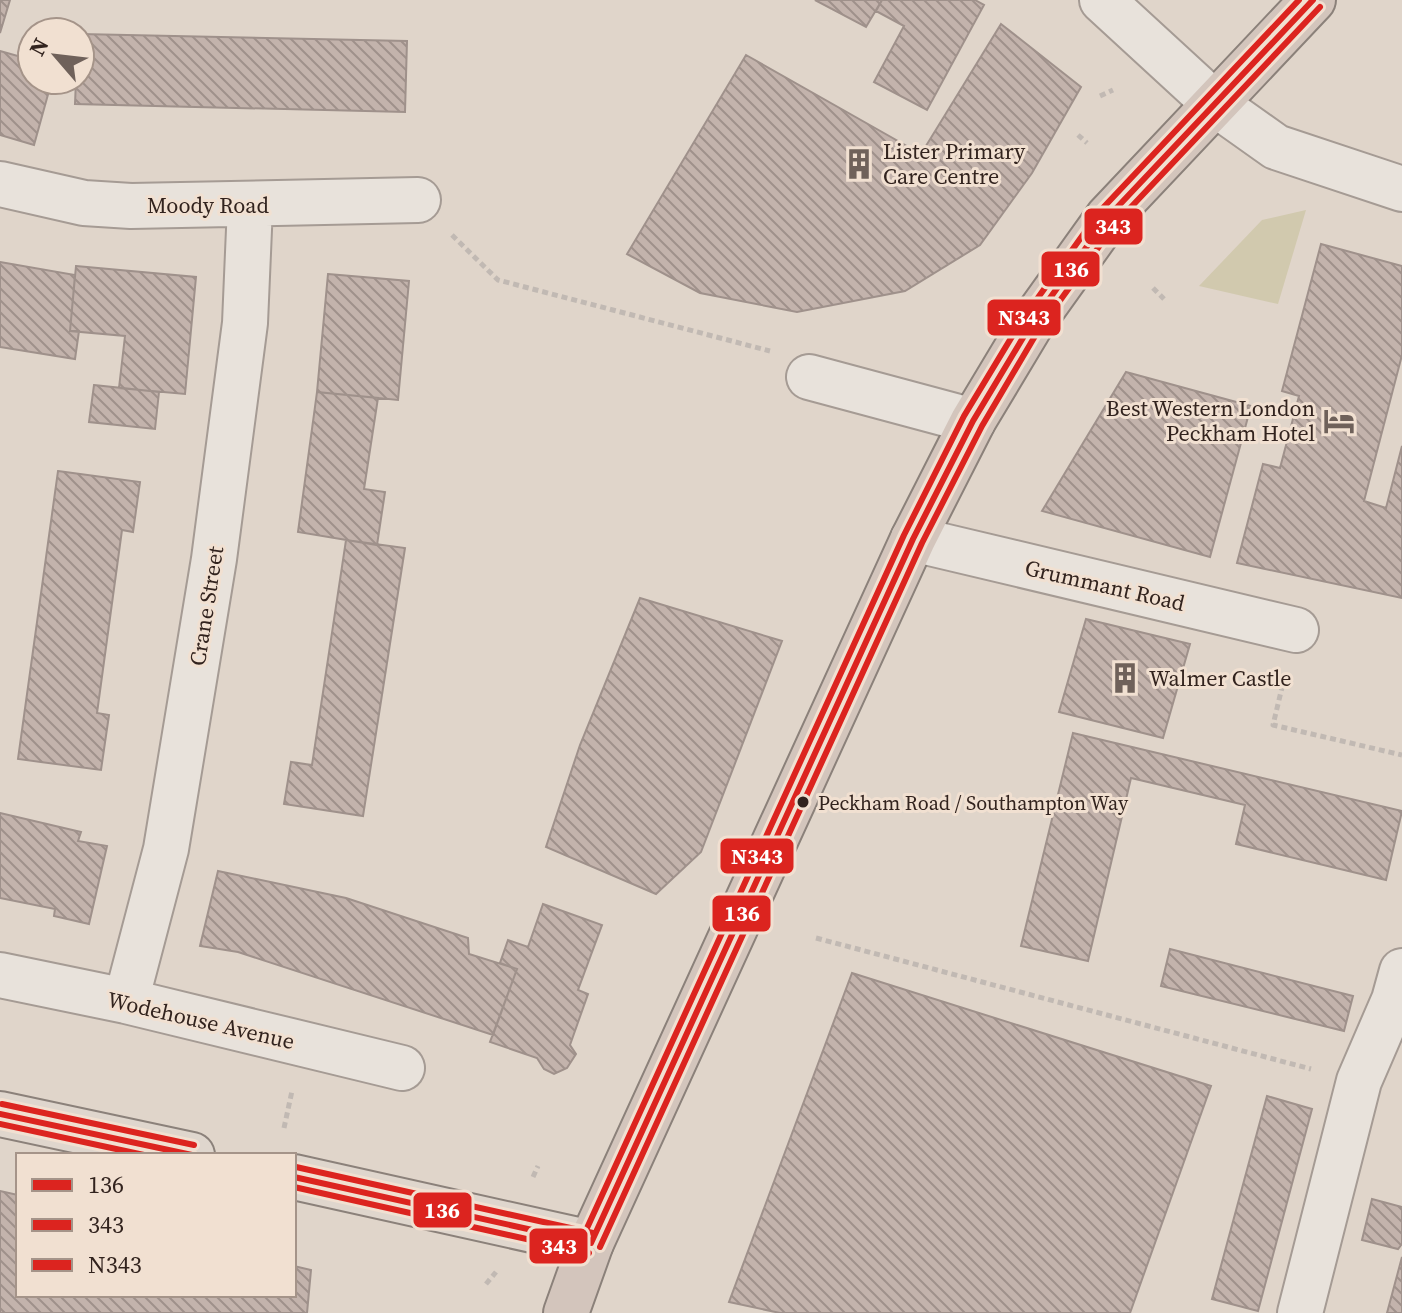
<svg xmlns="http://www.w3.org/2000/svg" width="1402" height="1313" font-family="'Source Serif 4',serif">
<defs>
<pattern id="building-back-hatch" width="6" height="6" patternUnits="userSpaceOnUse" patternTransform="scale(2)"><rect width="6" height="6" fill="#c3b3ac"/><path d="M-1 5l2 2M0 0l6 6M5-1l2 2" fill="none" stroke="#9f918b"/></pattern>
</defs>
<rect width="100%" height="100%" fill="#e0d5ca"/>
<path fill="#d1c9ae" d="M1306,210L1278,304L1199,286L1262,220Z"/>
<path fill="url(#building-back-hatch)" stroke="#9f918b" stroke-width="2" d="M0,0H10L0,33Z
M815,0H882L866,27Z
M882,0H975L984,5L927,110L874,82L904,26L876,11Z
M1001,24L1081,87L1032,173L980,245L905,291L797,312L700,293L627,254L746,55L921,154Z
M80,34L407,41L405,112L75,104L76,80H80Z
M0,51L32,60V80H52L34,145L0,135Z
M1321,244L1402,266V355L1364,501L1386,508L1402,446V598L1237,563L1263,464L1280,468L1299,396L1282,391Z
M0,262L75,275L70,331H79L75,359L0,347Z
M76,266L196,277L185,394L119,388L125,336L70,331Z
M328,274L409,281L398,400L317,392Z
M1126,372L1251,406L1210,557L1042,511Z
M94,385L159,392L155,429L89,422Z
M317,392L378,398L364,489L385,492L377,545L298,532Z
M58,471L140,482L133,532L122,530L97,713L109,715L101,770L18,759Z
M346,540L405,548L363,816L284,804L291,762L312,765Z
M640,598L782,641L701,852L656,894L546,847L580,745Z
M1086,619L1190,644L1163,738L1059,712Z
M1073,733L1402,811L1386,880L1236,844L1245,805L1131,778L1088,961L1021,946Z
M0,813L81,832L78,841L107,846L89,924L54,916L55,909L0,898Z
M218,871L346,898L468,938L469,954L517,969L493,1035L238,952L200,946Z
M543,904L602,925L578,990L588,994L570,1045L576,1054L567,1068L554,1074L544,1069L537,1058L490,1042L517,969L500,963L508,940L528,947Z
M1170,949L1353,996L1344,1031L1161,986Z
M852,973L1211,1086L1130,1313H780L729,1302Z
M1267,1096L1312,1109L1258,1311L1212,1299Z
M0,1191L18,1195V1295H294V1266L311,1270L307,1313H0Z
M1372,1199L1402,1207V1244L1398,1249L1362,1240Z
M1402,1257V1313H1387Z"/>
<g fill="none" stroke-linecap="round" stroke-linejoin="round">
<defs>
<path id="minor" d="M1102,0L1214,103L1276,147L1402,189
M0,184L84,203L131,206L418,200
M809,377L973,421
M913,539L1296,630
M0,975L126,1001L402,1068
M126,1001L166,849L214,559L245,323L250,206
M1300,1313L1359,1081L1394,1000L1402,971"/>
<path id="major" d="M0,1114L192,1155
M294,1177L591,1243"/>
<path id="highway" d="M566,1313L591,1243L913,539L973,421L1030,326L1108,217L1313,0"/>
</defs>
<use href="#minor" stroke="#a59b94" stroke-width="48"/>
<use href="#major" stroke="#8b817a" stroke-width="48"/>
<use href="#highway" stroke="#8b817a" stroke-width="48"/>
<path stroke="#c1b9b3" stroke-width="5" stroke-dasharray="6 4" stroke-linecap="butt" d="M1100,96L1113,90
M1078,135L1087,143
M452,235L498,280L770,351
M1153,288L1164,299
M1285,675L1273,725L1402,755
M816,938L1311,1069
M284,1128L292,1091
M533,1177L538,1166
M486,1284L496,1272"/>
<use href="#minor" stroke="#e8e2db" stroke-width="44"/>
<use href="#major" stroke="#dfd6cd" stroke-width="44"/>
<use href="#highway" stroke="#d3c5bc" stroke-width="44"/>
<defs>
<path id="bus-1" d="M0,1114L192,1155
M294,1177L591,1243
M591,1243L913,539L973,421L1030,326L1108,217L1313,0"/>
<path id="bus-2" d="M0,1124L144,1155
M294,1187L589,1253
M600,1247L922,543L982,426L1038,331L1116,223L1320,7"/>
<path id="bus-3" d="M2,1104L194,1145
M296,1167L593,1233
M582,1239L904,535L964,416L1022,320L1100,211L1299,0"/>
</defs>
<use href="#bus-1" stroke="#f1e0d1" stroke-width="12"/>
<use href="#bus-2" stroke="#f1e0d1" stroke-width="12"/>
<use href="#bus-3" stroke="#f1e0d1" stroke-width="12"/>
<use href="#bus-1" stroke="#dc241f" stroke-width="6"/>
<use href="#bus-2" stroke="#dc241f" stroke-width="6"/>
<use href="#bus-3" stroke="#dc241f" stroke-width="6"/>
</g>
<defs>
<symbol id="building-bare" viewBox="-9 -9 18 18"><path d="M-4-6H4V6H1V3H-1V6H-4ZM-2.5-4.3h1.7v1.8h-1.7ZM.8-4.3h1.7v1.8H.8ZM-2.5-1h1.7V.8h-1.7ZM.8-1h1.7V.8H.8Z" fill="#6f615a" stroke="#f1e0d1" stroke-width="2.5" paint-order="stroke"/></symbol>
<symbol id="hotel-bare" viewBox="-9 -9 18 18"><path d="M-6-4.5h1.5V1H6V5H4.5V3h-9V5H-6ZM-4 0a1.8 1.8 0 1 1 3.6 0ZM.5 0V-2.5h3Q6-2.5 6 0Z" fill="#6f615a" stroke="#f1e0d1" stroke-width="2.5" paint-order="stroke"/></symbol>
</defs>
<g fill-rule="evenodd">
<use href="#building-bare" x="837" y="142" width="44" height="44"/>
<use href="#hotel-bare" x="1317" y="399" width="44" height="44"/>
<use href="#building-bare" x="1103" y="656" width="44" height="44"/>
</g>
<circle fill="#32231e" stroke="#f1e0d1" stroke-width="3" cx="803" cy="802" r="7"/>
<g text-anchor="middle" stroke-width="6" stroke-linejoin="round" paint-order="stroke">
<g font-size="20" fill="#32231e" stroke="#f1e0d1" text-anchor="start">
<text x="818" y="810">Peckham Road / Southampton Way</text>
</g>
<g font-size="22" fill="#32231e" stroke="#f1e0d1" text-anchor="start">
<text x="883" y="159">Lister Primary<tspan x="883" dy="25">Care Centre</tspan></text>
<text x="1315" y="416" text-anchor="end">Best Western London<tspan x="1315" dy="25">Peckham Hotel</tspan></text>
<text x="1149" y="686">Walmer Castle</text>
</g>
<g font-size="22" fill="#32231e" stroke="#f1e0d1">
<text x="208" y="213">Moody Road</text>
<text transform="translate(1105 585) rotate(13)" y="8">Grummant Road</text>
<text transform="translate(206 606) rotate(-81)" y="8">Crane Street</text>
<text transform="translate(201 1020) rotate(13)" y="8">Wodehouse Avenue</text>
</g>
</g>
<g stroke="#f1e0d1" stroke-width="3">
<rect x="1083" y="207" width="61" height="39" rx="8" fill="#dc241f"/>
<rect x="1040" y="250" width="61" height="38" rx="8" fill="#dc241f"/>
<rect x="986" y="298" width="76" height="39" rx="8" fill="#dc241f"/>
<rect x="719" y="837" width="76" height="38" rx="8" fill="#dc241f"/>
<rect x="711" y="894" width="61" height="39" rx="8" fill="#dc241f"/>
<rect x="412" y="1191" width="61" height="38" rx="8" fill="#dc241f"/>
<rect x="528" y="1227" width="61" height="38" rx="8" fill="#dc241f"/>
</g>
<g font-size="22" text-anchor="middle" font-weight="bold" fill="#fff">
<text x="1113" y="234">343</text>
<text x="1071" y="277">136</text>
<text x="1024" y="325">N343</text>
<text x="757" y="864">N343</text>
<text x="742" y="921">136</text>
<text x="442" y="1218">136</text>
<text x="559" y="1254">343</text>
</g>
<rect x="16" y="1153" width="280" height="144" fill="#f1e0d1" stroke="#a59489" stroke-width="2"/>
<rect x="32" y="1179" width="40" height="12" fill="#dc241f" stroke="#a59489" stroke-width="2"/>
<text x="88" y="1193" font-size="24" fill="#32231e">136</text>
<rect x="32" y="1219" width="40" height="12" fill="#dc241f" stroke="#a59489" stroke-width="2"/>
<text x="88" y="1233" font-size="24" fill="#32231e">343</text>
<rect x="32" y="1259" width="40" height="12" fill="#dc241f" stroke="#a59489" stroke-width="2"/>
<text x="88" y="1273" font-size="24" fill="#32231e">N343</text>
<g transform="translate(56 56) rotate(298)"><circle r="38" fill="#f1e0d1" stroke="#a59489" stroke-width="2"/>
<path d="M0-6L14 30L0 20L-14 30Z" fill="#6f615a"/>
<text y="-12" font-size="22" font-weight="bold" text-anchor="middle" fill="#32231e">N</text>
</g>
</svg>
